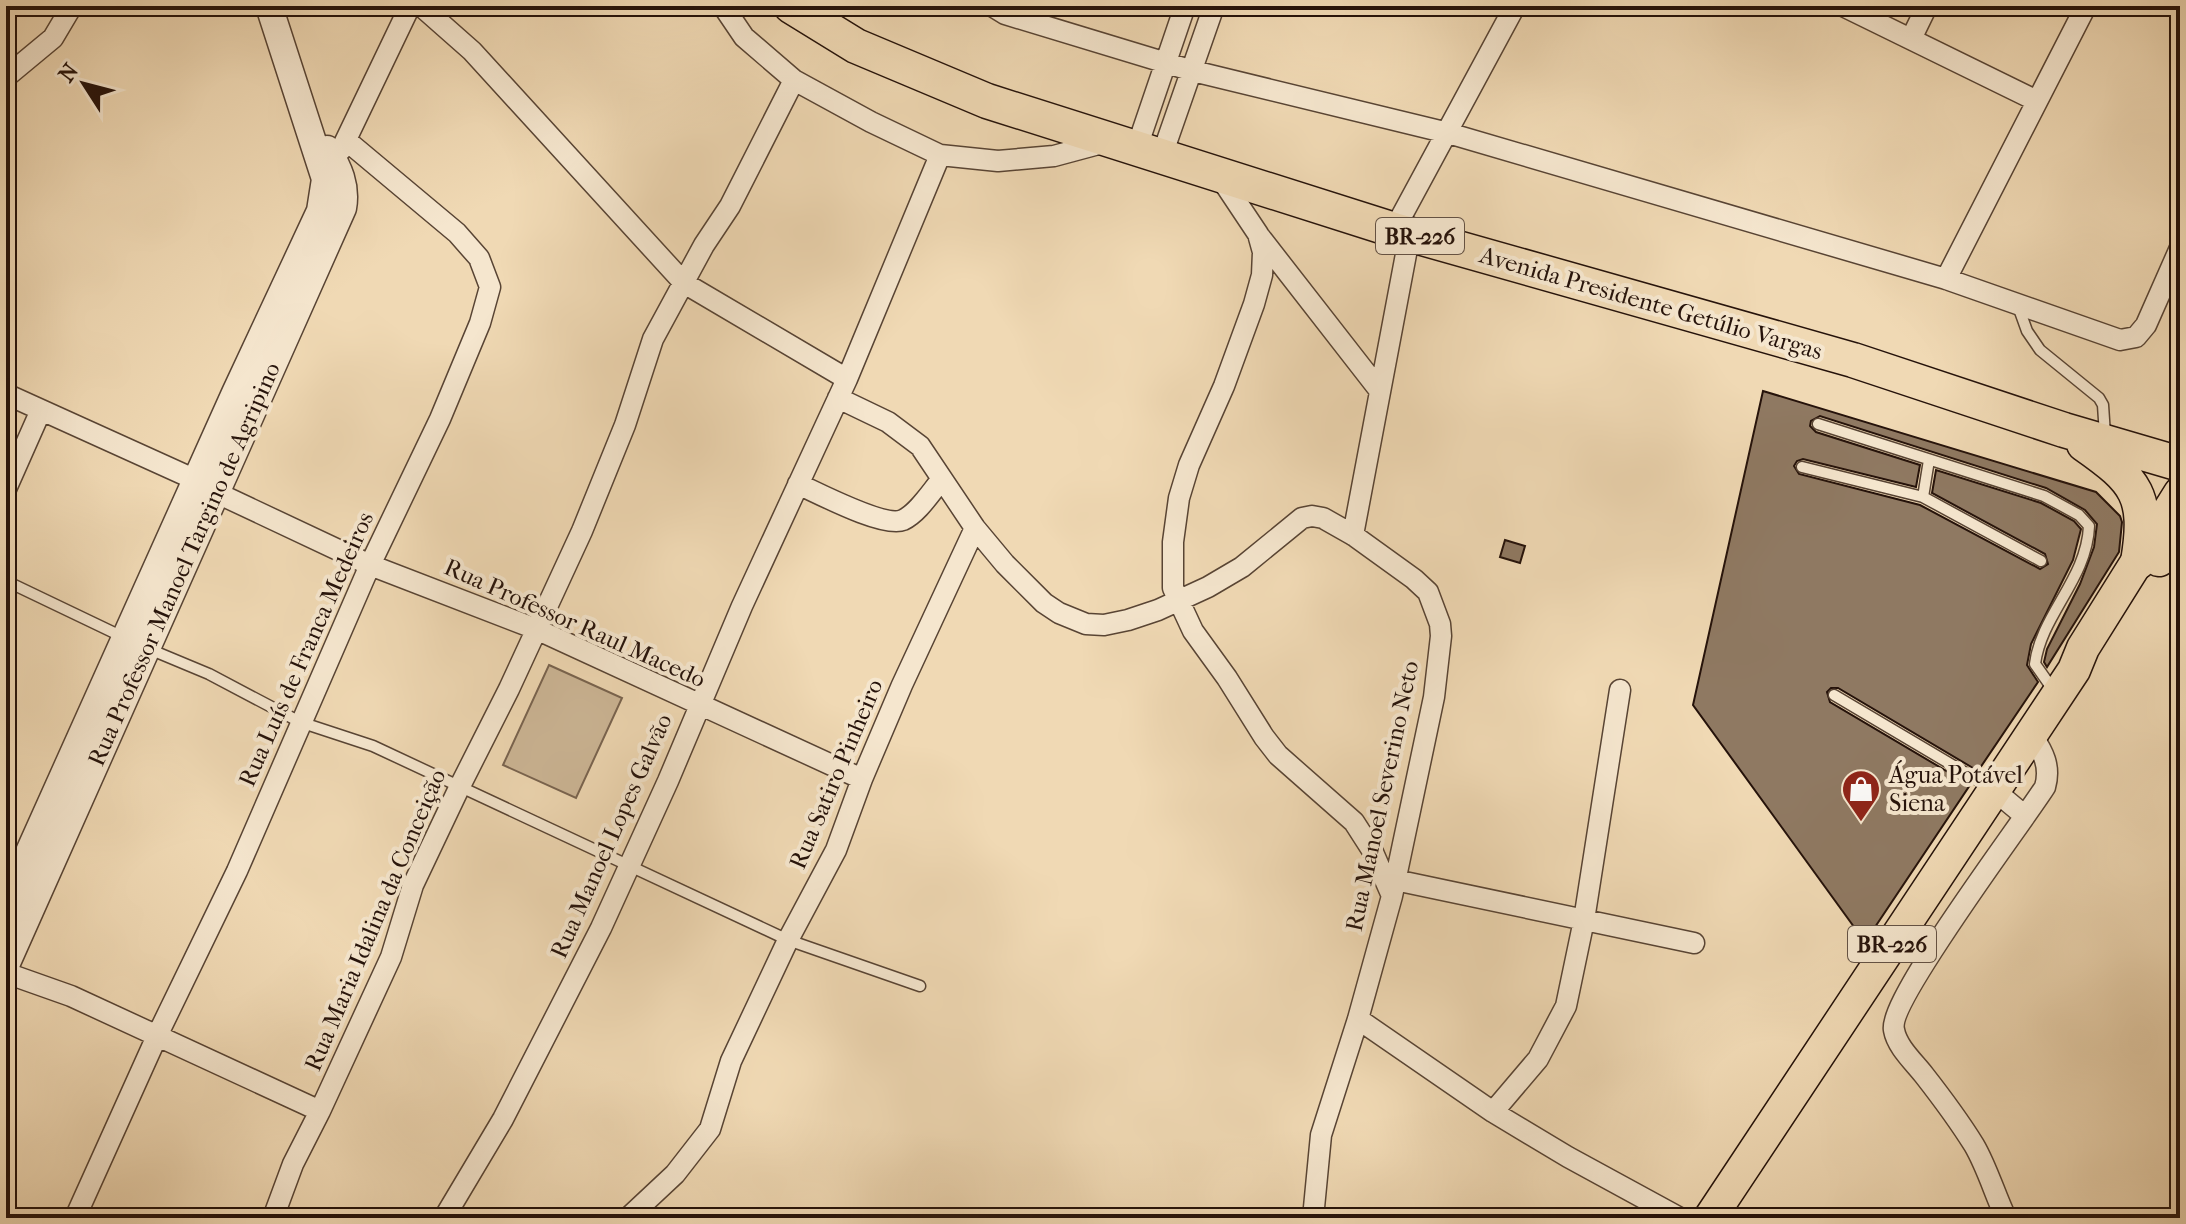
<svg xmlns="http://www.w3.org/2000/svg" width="2186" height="1224" font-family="'IM FELL French Canon',serif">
<rect width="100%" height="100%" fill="#f0d9b4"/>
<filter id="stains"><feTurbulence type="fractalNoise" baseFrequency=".0025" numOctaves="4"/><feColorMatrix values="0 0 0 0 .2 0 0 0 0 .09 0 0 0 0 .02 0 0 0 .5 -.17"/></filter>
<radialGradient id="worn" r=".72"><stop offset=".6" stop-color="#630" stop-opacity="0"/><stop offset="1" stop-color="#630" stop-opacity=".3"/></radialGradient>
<path fill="#cdb797" stroke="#796450" stroke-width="2" d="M549,665L622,698L576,798L503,765Z"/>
<path fill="#8f7962" stroke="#25120a" stroke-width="2" d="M1763,391L2096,492L2120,516L2122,522L2119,552L2047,667L2044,662L2047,649L2080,584L2094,547L2097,524L2085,510L2046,488L1820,416L1811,421L1810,426L1816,432L1920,465L1916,487L1803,459L1797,461L1794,466L1799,474L1920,505L2040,569L2048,564L2045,554L1932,493L1936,470L2041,503L2074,521L2081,529L2073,560L2031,644L2027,665L2038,682L1978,771L1838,688H1831L1827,692L1830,702L1970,785L1865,942L1693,705Z
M1505,540L1525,546L1520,563L1500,557Z"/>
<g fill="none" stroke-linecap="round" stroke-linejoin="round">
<defs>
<path id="service" d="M2018,306L2027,331L2040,350L2099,398L2103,405L2105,435
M1818,424L2044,496L2079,515L2089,526C2087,579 2041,615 2035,664L2054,691
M1929,460L1923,497L2041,561
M1802,467L1923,497
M6,581L123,637
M149,649L209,674L300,722L373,746L788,940L920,986
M1834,695L1991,788"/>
<path id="minor" d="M421,6L472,51L684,283L847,379
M992,6L1005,14L1193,71L1448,133L1946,279L2120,340L2136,337L2146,325L2180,248
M1843,6L2037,101
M1911,39L1927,6
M6,77L53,38L72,6
M794,80L871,122L940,155L998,161L1054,156L1106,142
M341,150L410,6
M1136,150L1185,6
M1161,158L1214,6
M1220,177L1258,234L1263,252L1262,275L1254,304L1224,386L1189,465L1179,498L1173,542V588L1193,631L1227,678L1264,737L1278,755L1354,822L1372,850L1392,896
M1394,230L1515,6
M1260,237L1380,391
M1946,279L2086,6
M6,394L196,480L215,492L370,565L536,629L862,779
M838,398L888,422L920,446L975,528L1005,564L1044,603L1059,613L1086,624L1104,625L1128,620L1158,610L1208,587L1242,567L1302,518L1312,516L1323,518L1353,535L1414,579L1428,592L1440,624L1441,636L1434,697L1392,896L1358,1019L1321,1135L1313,1218
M798,484C818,493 884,528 903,520C918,513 931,492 942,479
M6,489L41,410
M1353,535L1410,233
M1995,791L2025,816
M1395,880L1694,943
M6,973L71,996L320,1111
M1358,1019L1493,1112L1568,1157L1680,1218
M1493,1112L1538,1059L1566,1006L1584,920L1620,690
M75,1218L157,1036L237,871L370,565L440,419L480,323L490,287L479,258L457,233L347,141
M273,1218L293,1164L320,1111L391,957L413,885L460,786L509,689L582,531L625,425L653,339L704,245L730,206L794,80L744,37L723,6
M444,1218L503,1119L601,928L668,781L742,606L847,379L940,155
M628,1218L675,1174L710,1129L731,1061L788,940L836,850L862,779L902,685L975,528
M2006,1218C1995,1195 1987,1167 1974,1145C1959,1121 1942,1098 1924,1075C1914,1062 1897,1047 1894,1030C1887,1001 2023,822 2045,787C2051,766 2043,752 2032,735"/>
<path id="tertiary" d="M6,903L235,393L320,211L325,179L269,6
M6,965L343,208C347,186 339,168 327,149"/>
<path id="primary" d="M1710,1218L2074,670L2083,648L2180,493"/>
<path id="trunk" d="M791,6L856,46L987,101L1394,230L1853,360L2064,430L2180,464
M2084,444C2137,481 2149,496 2138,562
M2159,559L2180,543"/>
</defs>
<use href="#service" stroke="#584434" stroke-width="13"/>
<use href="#minor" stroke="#584434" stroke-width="23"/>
<use href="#tertiary" stroke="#584434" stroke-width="29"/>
<use href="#primary" stroke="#25120a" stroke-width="35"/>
<use href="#trunk" stroke="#25120a" stroke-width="37"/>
<use href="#service" stroke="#f5e6ce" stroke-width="10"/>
<use href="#minor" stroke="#f5e6ce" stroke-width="20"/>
<use href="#tertiary" stroke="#f5e6ce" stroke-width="26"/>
<use href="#primary" stroke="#f0d9b4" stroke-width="32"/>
<use href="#trunk" stroke="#f0d9b4" stroke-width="34"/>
</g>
<defs>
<symbol id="shop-pin" viewBox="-11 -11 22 30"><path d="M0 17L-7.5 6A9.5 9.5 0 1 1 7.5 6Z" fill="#8f2418" stroke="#f5e6ce"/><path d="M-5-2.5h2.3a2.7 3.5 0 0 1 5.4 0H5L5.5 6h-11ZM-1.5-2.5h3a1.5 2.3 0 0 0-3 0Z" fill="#fff"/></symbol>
</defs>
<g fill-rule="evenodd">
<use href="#shop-pin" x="1839" y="767" width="44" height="60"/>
</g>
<g text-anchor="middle" stroke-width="8" stroke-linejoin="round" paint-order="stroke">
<g fill="#f5e6ce" stroke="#635245" stroke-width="2">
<rect x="1376" y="218" width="88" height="36" rx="6"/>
<rect x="1848" y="926" width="88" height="36" rx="6"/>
</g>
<g font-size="22" font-weight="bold" fill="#25120a">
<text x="1420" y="244">BR-226</text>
<text x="1892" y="952">BR-226</text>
</g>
<g font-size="24" fill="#25120a" stroke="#f5e6ce">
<text transform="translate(1651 303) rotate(16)" y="8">Avenida Presidente Getúlio Vargas</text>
<text transform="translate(184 564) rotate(-66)" y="8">Rua Professor Manoel Targino de Agripino</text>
<text transform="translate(575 623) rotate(24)" y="8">Rua Professor Raul Macedo</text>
<text transform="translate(306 649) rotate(-66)" y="8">Rua Luís de Franca Medeiros</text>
<text transform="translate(836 774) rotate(-67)" y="8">Rua Satiro Pinheiro</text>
<text transform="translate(1382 796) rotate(-78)" y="8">Rua Manoel Severino Neto</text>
<text transform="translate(611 836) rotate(-66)" y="8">Rua Manoel Lopes Galvão</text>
<text transform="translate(375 920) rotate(-67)" y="8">Rua Maria Idalina da Conceição</text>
</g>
<g font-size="24" fill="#25120a" stroke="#f5e6ce" text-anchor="start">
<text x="1889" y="783">Água Potável<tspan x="1889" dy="28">Siena</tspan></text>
</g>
</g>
<rect width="2186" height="1224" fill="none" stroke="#f0d9b4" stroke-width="32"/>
<rect x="8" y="8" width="2170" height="1208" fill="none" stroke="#25120a" stroke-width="4"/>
<rect x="16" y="16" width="2154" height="1192" fill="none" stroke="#25120a" stroke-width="2"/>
<g transform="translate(84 84) rotate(306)" stroke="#f5e6ce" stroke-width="6" paint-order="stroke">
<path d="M0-6L14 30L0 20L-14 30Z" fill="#25120a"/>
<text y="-12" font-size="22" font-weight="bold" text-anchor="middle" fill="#25120a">N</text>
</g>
<rect width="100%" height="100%" filter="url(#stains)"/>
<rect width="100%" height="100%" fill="url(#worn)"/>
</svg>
